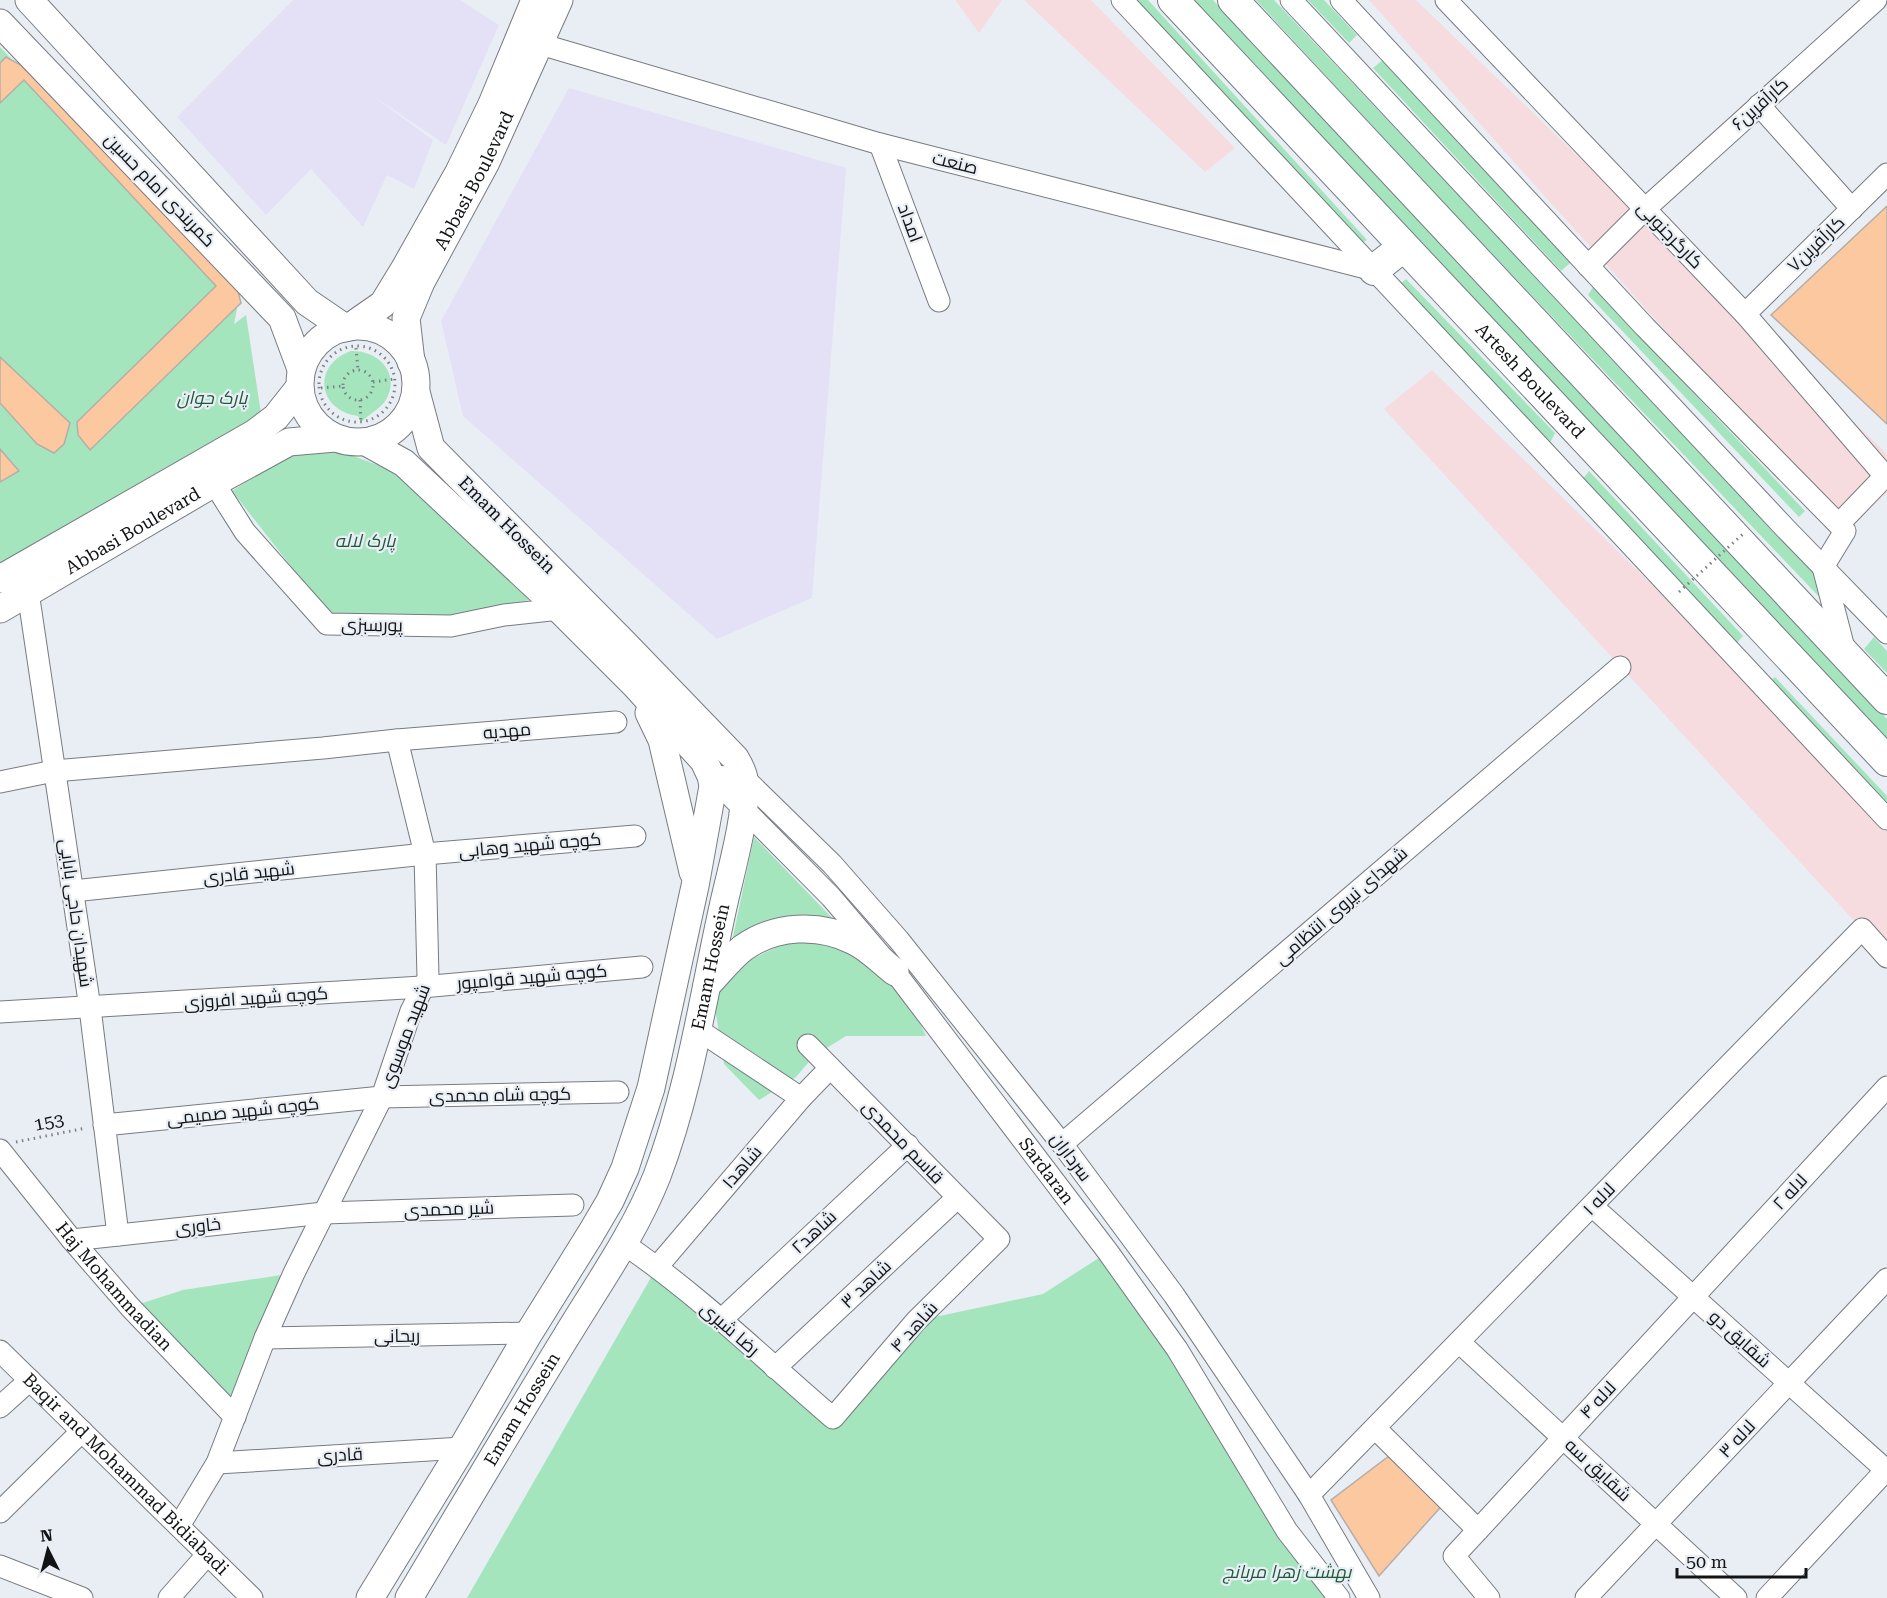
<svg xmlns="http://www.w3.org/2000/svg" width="1887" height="1598" font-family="'Roboto Serif',Cairo,serif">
<rect width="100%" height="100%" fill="#e9eef5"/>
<path fill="#f7dcdf" d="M955,0H1002L979,33Z
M1024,0H1091L1235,148L1205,172Z
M1369,0H1416L1887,454V493L1845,531Z
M1432,370L1887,814V957L1384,409Z"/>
<path fill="#e4e1f7" d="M293,0H460L499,25L446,145L373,96L433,140L414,189L387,175L363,227L311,169L266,215L177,117Z
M569,88L846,168L812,598L717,639L463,416L441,321Z"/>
<path fill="#a4e5be" d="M1129,0H1148L1367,240L1357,246Z
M1192,0H1213L1887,719V744L1737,579Z
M1256,0H1274L1832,590L1823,601L1420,178Z
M1308,0H1324L1357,35L1349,43Z
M0,47L227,289L237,309L234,324L246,315L262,420L0,568Z
M1384,59L1571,262L1561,271L1373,68Z
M1406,279L1555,433L1550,443L1398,286Z
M1593,287L1805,511L1799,517L1588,295Z
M351,351C378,350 401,373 386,400C380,409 369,414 361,422L358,416C317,410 312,365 351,351Z
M335,449L404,475L529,600L447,617L329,615L232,491L288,454Z
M1589,471L1743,636L1735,645L1582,480Z
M1874,637L1887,651V673L1864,649Z
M1775,677L1887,796V805L1770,681Z
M754,837L838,924L795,915L731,946Z
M814,938L849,950L901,983L926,1036H846L814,1056L796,1077L759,1100L724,1064L713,996L747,961L786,943Z
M1108,1252L1339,1598H467L657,1267L833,1418L916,1321L1043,1294Z
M294,1273L235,1417L130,1307L183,1290Z"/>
<path fill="#fcc8a0" stroke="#b5aea8" stroke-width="1.5" d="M6,57L21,65L237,287L241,303L90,450L78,435L77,422L216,286L24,80L0,103V63Z
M1887,206V424L1771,315Z
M0,357L70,423L64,444L54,453L37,444L0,403Z
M0,449L19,471L0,482Z
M1393,1453L1447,1500L1379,1576L1331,1500Z"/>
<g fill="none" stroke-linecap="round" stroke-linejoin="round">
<defs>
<g id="minor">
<path d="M1122,0L1887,819"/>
<path d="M1291,0L1785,528L1887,633"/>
<path d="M1341,0L1645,327L1845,531L1823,567L1845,652"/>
<path d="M1446,0L1745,314L1885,476"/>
<path d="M540,44L880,144L1374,270"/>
<path d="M1759,105L1852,209"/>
<path d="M880,144L939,301"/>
<path d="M1588,266L1645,209L1876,0"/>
<path d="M1745,314L1887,174"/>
<path d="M214,483L245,532L327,624L451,626L504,615L560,609"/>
<path d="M1839,524L1887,474"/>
<path d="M28,592L90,1008L118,1235"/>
<path d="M711,776L744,778L832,864L898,939L1062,1144L1174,1295L1309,1495L1369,1598"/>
<path id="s1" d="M711,776L831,897L895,972L1108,1252L1177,1349L1287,1531L1339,1598"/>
<path d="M0,782L54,771L323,748L397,740L616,722"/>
<path d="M73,891L425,854L635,836"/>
<path d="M0,1012L422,987L642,967"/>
<path d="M697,1029L801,1098"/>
<path d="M104,1125L382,1097L618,1092"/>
<path d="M1062,1144L1620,667"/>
<path id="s2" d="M0,1150L72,1240L130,1307L235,1417"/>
<path d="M1592,1206L1887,1471"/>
<path d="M72,1240L324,1213L573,1205"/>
<path d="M624,1244C699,1295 764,1359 833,1418L916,1321L999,1239L808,1045"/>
<path d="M657,1267L801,1098L830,1068"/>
<path d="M721,1320L908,1145"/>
<path d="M265,1338L529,1333"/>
<path d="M1459,1342L1736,1598"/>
<path id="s3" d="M0,1351L252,1598"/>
<path d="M775,1368L957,1198"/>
<path d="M0,1407L30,1380"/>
<path d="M1375,1428L1478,1530"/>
<path d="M217,1463L462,1448"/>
<path d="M1309,1495L1862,929L1887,957"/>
<path d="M0,1512L82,1431"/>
<path d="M179,1526L217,1463L265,1338L294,1273L382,1097L411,1011L428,978L425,854L397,740"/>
<path d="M0,1566L82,1598"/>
<path d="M169,1598L207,1555"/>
<path d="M1489,1598L1454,1556L1887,1087"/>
<path d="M1586,1598L1887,1279"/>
<path d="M1767,1598L1887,1469"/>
</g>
<g id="major">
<path d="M29,0L307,302L345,328"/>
<path d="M0,23L282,318L301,369"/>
<circle cx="358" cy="384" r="58"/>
<path d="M350,327L383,304L405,268L459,172L492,104L535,0"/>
<path id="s4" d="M411,362L406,318L421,282L486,162L559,0"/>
<path d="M366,442L404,463L547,597L635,685L704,761L711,776L713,786L695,886L651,1088L625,1168L610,1201L590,1235L529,1333L462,1448L370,1598"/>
<path d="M0,579L255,433L276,417L299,388"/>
<path id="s5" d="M0,609L214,483L289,442L335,438"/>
<path d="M649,713L662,740L693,872"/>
<path d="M707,985C719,973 730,958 743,948C775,925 819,923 854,941C869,948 882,962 895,972"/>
<path id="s6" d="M409,1598C461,1511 513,1423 566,1337C598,1284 634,1234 657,1176C690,1089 703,997 723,907C730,874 749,810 744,779C743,771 739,765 735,758L625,644L431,448L416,392"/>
</g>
<g id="highway">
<path id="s7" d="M1173,0L1887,761"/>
<path d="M1233,0L1887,699"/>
<path d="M1374,270L1403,247"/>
</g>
</defs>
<use href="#minor" stroke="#777b82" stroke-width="23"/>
<use href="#major" stroke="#777b82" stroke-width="29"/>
<use href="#highway" stroke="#777b82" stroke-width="32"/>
<path stroke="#7d8185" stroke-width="3" stroke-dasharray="1.5 4.5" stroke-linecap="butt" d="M319 384a38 38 0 1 1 76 0a38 38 0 1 1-76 0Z
M356,348L358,370
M343 385a15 15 0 1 1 30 0a15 15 0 1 1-30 0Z
M373,382L394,379
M321,388L343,386
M360,400L361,422
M16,1142L86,1128"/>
<use href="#minor" stroke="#fff" stroke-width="21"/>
<use href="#major" stroke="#fff" stroke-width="27"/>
<use href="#highway" stroke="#fff" stroke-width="30"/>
<path stroke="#7d8185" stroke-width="3" stroke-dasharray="1.5 4.5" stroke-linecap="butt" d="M1679,592L1744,533"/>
</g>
<g text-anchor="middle" stroke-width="4.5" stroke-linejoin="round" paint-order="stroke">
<g font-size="18" fill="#111315" stroke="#e9eef5">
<text transform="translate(1760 104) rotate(-42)" y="6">کارآفرین۶</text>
<text transform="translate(955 163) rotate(14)" y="6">صنعت</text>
<text dy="6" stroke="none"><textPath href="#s4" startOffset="198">Abbasi Boulevard</textPath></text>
<text transform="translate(160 190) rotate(46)" y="6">کمربندی امام حسین</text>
<text transform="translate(910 223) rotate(70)" y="6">امداد</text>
<text transform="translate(1670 235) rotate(46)" y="6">کارگرجنوبی</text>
<text transform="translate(1816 244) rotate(-44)" y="6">کارآفرین۷</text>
<text dy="6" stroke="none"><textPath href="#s7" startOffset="522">Artesh Boulevard</textPath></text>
<text transform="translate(507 525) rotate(45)" y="6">Emam Hossein</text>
<text dy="6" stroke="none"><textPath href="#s5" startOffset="154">Abbasi Boulevard</textPath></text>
<text transform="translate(372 625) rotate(1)" y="6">پورسبزی</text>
<text transform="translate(507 731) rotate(-5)" y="6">مهدیه</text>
<text transform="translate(530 845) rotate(-5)" y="6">کوچه شهید وهابی</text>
<text transform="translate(249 873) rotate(-6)" y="6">شهید قادری</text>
<text transform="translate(1341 906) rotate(-41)" y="6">شهدای نیروی انتظامی</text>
<text transform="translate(76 913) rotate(82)" y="6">شهیدان حاجی بابایی</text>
<text dy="6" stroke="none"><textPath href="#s6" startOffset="706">Emam Hossein</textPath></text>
<text transform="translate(532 977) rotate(-5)" y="6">کوچه شهید قوامپور</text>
<text transform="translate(256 998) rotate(-4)" y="6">کوچه شهید افروزی</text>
<text transform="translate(405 1036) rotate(-69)" y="6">شهید موسوی</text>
<text transform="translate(500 1095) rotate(-1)" y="6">کوچه شاه محمدی</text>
<text transform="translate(243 1111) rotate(-6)" y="6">کوچه شهید صمیمی</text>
<text transform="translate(49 1122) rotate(-11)" y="6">153</text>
<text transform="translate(903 1142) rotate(46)" y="6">قاسم محمدی</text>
<text transform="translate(1071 1157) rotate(53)" y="6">سرداران</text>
<text transform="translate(742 1167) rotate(-49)" y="6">شاهد۱</text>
<text dy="6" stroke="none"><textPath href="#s1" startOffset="519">Sardaran</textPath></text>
<text transform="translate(1790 1192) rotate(-47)" y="6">لاله ۲</text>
<text transform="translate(1599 1199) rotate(-46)" y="6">لاله ۱</text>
<text transform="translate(449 1209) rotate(-2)" y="6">شیر محمدی</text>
<text transform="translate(198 1226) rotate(-6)" y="6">خاوری</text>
<text transform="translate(814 1232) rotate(-43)" y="6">شاهد۲</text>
<text transform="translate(866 1284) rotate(-43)" y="6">شاهد ۳</text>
<text dy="6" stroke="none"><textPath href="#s2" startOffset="178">Haj Mohammadian</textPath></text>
<text transform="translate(914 1327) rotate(-48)" y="6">شاهد ۴</text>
<text transform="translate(730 1329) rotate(41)" y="6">رضا شیری</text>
<text transform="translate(397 1336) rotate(-1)" y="6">ریحانی</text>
<text transform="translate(1740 1339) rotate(42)" y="6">شقایق دو</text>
<text transform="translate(1598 1400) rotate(-47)" y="6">لاله ۴</text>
<text dy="6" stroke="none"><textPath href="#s6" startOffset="220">Emam Hossein</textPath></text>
<text transform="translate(1737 1439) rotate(-47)" y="6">لاله ۳</text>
<text transform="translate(340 1455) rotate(-3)" y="6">قادری</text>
<text transform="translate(1598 1470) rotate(43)" y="6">شقایق سه</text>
<text dy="6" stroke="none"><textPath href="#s3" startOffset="176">Baqir and Mohammad Bidiabadi</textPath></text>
</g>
<g font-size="18" font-style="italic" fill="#1f583b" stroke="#e9eef5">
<text x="212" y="404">پارک جوان</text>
<text x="365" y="547">پارک لاله</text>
<text x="1287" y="1578">بهشت زهرا مریانج</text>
</g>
</g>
<g transform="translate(48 1550) rotate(354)" stroke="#e9eef5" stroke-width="4.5" paint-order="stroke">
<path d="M0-4.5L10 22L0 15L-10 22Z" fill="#111315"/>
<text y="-9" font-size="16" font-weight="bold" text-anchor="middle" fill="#111315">N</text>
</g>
<path d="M1677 1568v9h129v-9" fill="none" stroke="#111315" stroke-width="3"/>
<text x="1686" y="1568" font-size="18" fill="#111315" stroke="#e9eef5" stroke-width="4.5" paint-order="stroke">50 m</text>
</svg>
